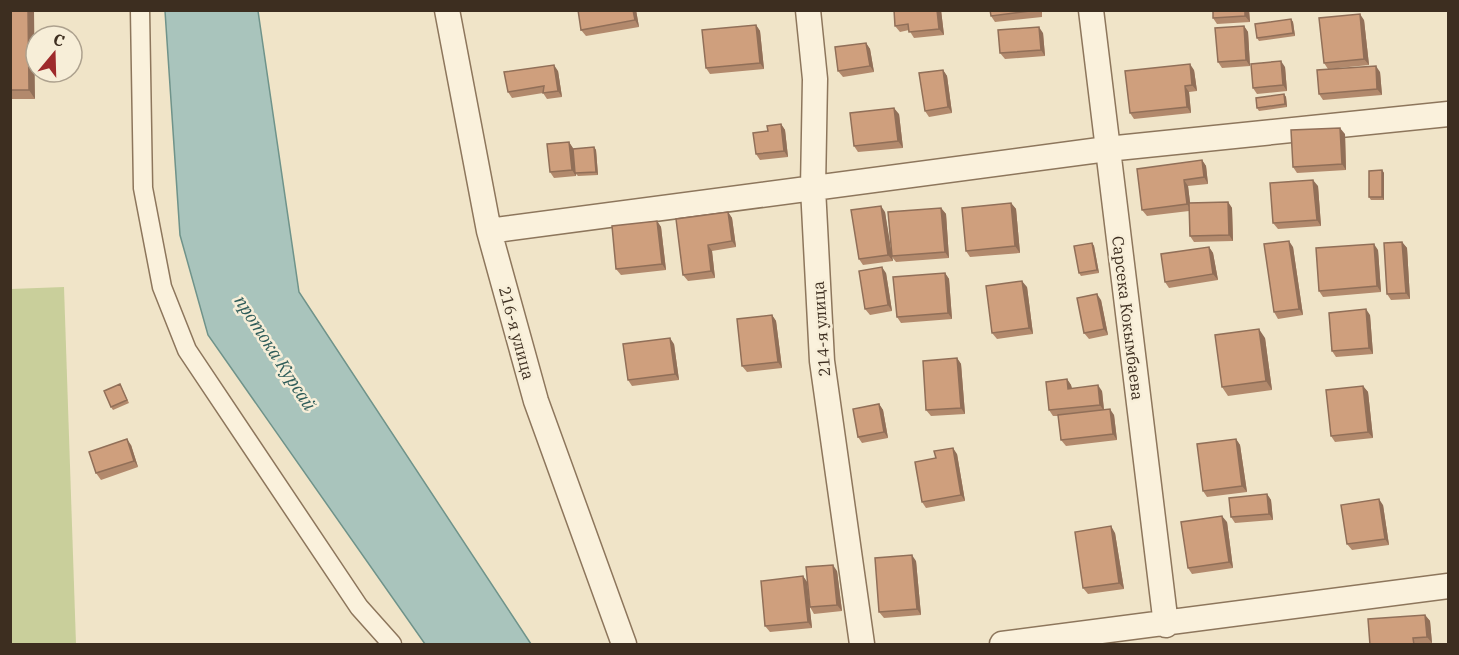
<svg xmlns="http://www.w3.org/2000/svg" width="1459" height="655" font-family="'IBM Plex Serif',serif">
<rect width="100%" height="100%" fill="#f0e4c8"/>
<path fill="#c9cf9b" d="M64,287L76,644H11V289Z"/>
<path fill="#a9c4bc" stroke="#6f938a" stroke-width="1.5" d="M165,11H258L299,292L531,644H425L208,335L180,235Z"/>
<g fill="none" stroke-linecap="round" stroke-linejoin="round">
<defs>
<path id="pedestrian" d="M140,10L143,188L162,287L187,350L359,607L392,644"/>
<path id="minor" d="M447,10L489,231L536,401L624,644
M808,10L815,79L813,188L822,361L862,644
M1091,10L1166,625
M489,231L1107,149L1448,114
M1002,644L1448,586"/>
</defs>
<use href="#pedestrian" stroke="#8d765c" stroke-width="21"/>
<use href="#minor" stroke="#8d765c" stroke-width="27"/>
<use href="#pedestrian" stroke="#faf1dc" stroke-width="18"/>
<use href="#minor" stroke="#faf1dc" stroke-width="24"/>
</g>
<path fill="#b2896c" d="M10,10L35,99H10Z
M636,10L639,27L586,36L581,30Z
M894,10H941L944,35L914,38L909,30L900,32L895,26Z
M990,10H1042V17L995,22L991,16Z
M1213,10H1249L1250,22L1217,24L1213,18Z
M1291,19L1293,22L1295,36L1259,41L1257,38Z
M1364,20L1369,65L1328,69L1324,63Z
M756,25L760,31L764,69L710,74L706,68Z
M1244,26L1248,32L1250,66L1222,68L1218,62Z
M1043,33L1045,56L1005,59L1000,53Z
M866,43L870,49L874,72L843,77L838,71Z
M1285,67L1287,91L1257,94L1253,88Z
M943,70L947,76L952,113L929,117L925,111Z
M1194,70L1197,91L1189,92L1191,113L1134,119L1130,113Z
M558,71L562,97L547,99L543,93L512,98L508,92Z
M1380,72L1382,95L1323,100L1319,94Z
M1284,94L1286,97L1287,107L1259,111L1257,108Z
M899,114L903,148L858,152L854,146Z
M781,124L785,130L788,157L760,160L756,154L768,131Z
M1345,134L1346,170L1297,173L1293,167Z
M569,142L573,149L594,147L596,150L598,175L578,176L576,174V176L554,178L550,172Z
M1202,160L1206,166L1208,184L1188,186L1190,203L1228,202L1232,208L1233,241L1194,242L1190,236L1189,211L1147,216L1142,210Z
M1382,170L1384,173V200H1371L1369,197Z
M1318,186L1321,226L1278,229L1273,223Z
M1011,203L1016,209L1020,253L970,257L966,251Z
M941,208L946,214L949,258L896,262L892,257L893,261L863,265L859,259L885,212L891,253Z
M728,212L732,218L736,247L712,251L715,278L688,281L683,275Z
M657,221L661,227L666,270L621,275L616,269Z
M1402,242L1407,248L1410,299L1391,300L1387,294Z
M1092,243L1094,246L1099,273L1081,276L1079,273Z
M1209,247L1213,253L1218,280L1169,288L1165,282Z
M1293,247L1303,315L1278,319L1274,312Z
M1378,250L1381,292L1323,297L1319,291Z
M886,273L892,311L870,315L865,309Z
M945,273L949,279L952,319L901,323L897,317Z
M1027,287L1033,334L997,339L992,333Z
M1101,300L1108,335L1089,339L1084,333Z
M772,315L776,321L782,368L747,372L742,366Z
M1370,315L1373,354L1336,357L1332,351Z
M1265,338L1272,390L1228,396L1222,387Z
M674,344L679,380L632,386L628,380Z
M957,358L961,364L965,414L931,416L926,410Z
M1067,379L1071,385L1072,388L1102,391L1104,409L1114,415L1117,440L1066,446L1061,440L1058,416H1053L1049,410Z
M1363,386L1368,392L1373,438L1335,442L1331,436Z
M122,388L129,403L113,410L111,407Z
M879,404L883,410L888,438L862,443L858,437Z
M1236,439L1240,445L1247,492L1207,497L1203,491Z
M131,445L138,467L101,480L96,473Z
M957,454L965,501L926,508L922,502L936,458Z
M1267,494L1271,500L1273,520L1235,523L1231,517Z
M1383,505L1389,545L1352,550L1347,544Z
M1227,522L1233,568L1192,574L1188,568Z
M1115,533L1124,589L1088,594L1083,588Z
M916,561L921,615L884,618L879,612Z
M837,571L842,611L814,614L810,607Z
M803,576L807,582L812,628L770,632L765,626Z
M1425,615L1430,621L1432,643L1417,645H1370Z"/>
<path fill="#916f58" d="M28,10H34L35,99L29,90Z
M633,10H636L639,27L635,20Z
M937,10H941L944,35L939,29Z
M1245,10H1249L1250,22L1245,16Z
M1360,14L1364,20L1369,65L1364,59Z
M1291,19L1293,22L1295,36L1293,33Z
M756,25L760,31L764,69L760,63Z
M1244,26L1248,32L1250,66L1246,60Z
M1039,27L1043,33L1045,56L1041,50Z
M866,43L870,49L874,72L870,66Z
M1281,61L1285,67L1287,91L1283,85Z
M1190,64L1194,70L1197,91L1192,85Z
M554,65L558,71L562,97L558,91Z
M1376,66L1380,72L1382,95L1377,89Z
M943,70L947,76L952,113L948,107Z
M1185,86L1189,92L1191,113L1187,107Z
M1284,94L1286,97L1287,107L1285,104Z
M894,108L899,114L903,148L898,141Z
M781,124L785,130L788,157L784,151Z
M1340,128L1345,134L1346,170L1342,164Z
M569,142L573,148L576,176L572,170Z
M594,147L596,150L598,175L596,172Z
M1202,160L1206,166L1208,184L1204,177Z
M1382,170L1384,173V200L1382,197Z
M1184,180L1188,186L1191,210L1187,204Z
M1313,180L1318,186L1321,226L1317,220Z
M1228,202L1232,208L1233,241L1229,235Z
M1011,203L1016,209L1020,253L1015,246Z
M881,206L885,212L893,261L888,255Z
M941,208L946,214L949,258L945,252Z
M728,212L732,218L736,247L732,241Z
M657,221L661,227L666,270L662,264Z
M1289,241L1293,247L1303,315L1299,309Z
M1402,242L1407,248L1410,299L1406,293Z
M1092,243L1094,246L1099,273L1097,270Z
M1374,244L1378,250L1381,292L1377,286Z
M708,245L712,251L715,278L711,271Z
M1209,247L1213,253L1218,280L1213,274Z
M882,267L886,273L892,311L888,305Z
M945,273L949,279L952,319L948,313Z
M1022,281L1027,287L1033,334L1029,328Z
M1097,294L1101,300L1108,335L1104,329Z
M1366,309L1370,315L1373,354L1369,348Z
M772,315L776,321L782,368L778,362Z
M1259,329L1265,338L1272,390L1266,381Z
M670,338L674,344L679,380L675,374Z
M957,358L961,364L965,414L961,408Z
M1067,379L1071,385L1073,395L1068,389Z
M1098,385L1102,391L1104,411L1100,405Z
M1363,386L1368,392L1373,438L1368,432Z
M879,404L883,410L888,438L884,432Z
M1110,409L1114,415L1117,440L1113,434Z
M127,439L131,445L138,467L134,461Z
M1236,439L1240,445L1247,492L1242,486Z
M953,448L957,454L965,501L961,495Z
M1267,494L1271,500L1273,520L1269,514Z
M1379,499L1383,505L1389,545L1385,539Z
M1222,516L1227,522L1233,568L1229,562Z
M1111,526L1115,533L1124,589L1119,583Z
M912,555L916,561L921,615L917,609Z
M833,565L837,571L842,611L837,605Z
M803,576L807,582L812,628L808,622Z
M1425,615L1430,621L1432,643L1427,637Z"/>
<path fill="#cf9f7d" stroke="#916f58" stroke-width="1.5" d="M10,10H28L29,90H10Z
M578,10H633L635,20L581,30Z
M894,10H937L939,29L909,32L908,24L895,26Z
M990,10H1038L991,16Z
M1213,10H1245V16L1213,18Z
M1360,14L1364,59L1324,63L1319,18Z
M1291,19L1293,33L1257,38L1255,24Z
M756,25L760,63L706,68L702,30Z
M1244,26L1246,60L1218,62L1215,28Z
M1039,27L1041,50L1000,53L998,30Z
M866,43L870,66L838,71L835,47Z
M1281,61L1283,85L1253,88L1251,64Z
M1190,64L1192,85L1185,86L1187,107L1130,113L1125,71Z
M554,65L558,91L543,93L544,86L508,92L504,72Z
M1376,66L1377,89L1319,94L1317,70Z
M943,70L948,107L925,111L919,73Z
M1284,94L1285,104L1257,108L1256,98Z
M894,108L898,141L854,146L850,113Z
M781,124L784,151L756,154L753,133L768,131L767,126Z
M1340,128L1342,164L1293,167L1291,130Z
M569,142L572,170L550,172L547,144Z
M594,147L596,172L575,173L573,149Z
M1202,160L1204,177L1184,180L1187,204L1142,210L1137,169Z
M1382,170V197H1369V171Z
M1313,180L1317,220L1273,223L1270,183Z
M1228,202L1229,235L1190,236L1189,203Z
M1011,203L1015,246L966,251L962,208Z
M881,206L888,255L859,259L851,210Z
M941,208L945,252L892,256L888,212Z
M728,212L732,241L708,245L711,271L683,275L676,219Z
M657,221L662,264L616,269L612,226Z
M1289,241L1299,309L1274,312L1264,244Z
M1402,242L1406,293L1387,294L1384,243Z
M1092,243L1097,270L1079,273L1074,246Z
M1374,244L1377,286L1319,291L1316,248Z
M1209,247L1213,274L1165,282L1161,254Z
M882,267L888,305L865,309L859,271Z
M945,273L948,313L897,317L893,277Z
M1022,281L1029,328L992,333L986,286Z
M1097,294L1104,329L1084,333L1077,298Z
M1366,309L1369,348L1332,351L1329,313Z
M772,315L778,362L742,366L737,319Z
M1259,329L1266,381L1222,387L1215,335Z
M670,338L675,374L628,380L623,344Z
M957,358L961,408L926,410L923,361Z
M1067,379L1068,389L1098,385L1100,405L1049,410L1046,382Z
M120,384L127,400L111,407L104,391Z
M1363,386L1368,432L1331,436L1326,390Z
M879,404L884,432L858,437L853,409Z
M1110,409L1113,434L1061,440L1058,415Z
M127,439L134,461L96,473L89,452Z
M1236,439L1242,486L1203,491L1197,444Z
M953,448L961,495L922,502L915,462L936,458L934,451Z
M1267,494L1269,514L1231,517L1229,498Z
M1379,499L1385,539L1347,544L1341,505Z
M1222,516L1229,562L1188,568L1181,522Z
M1111,526L1119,583L1083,588L1075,532Z
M912,555L917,609L879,612L875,558Z
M833,565L837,605L810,607L806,567Z
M803,576L808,622L765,626L761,581Z
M1425,615L1427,637L1413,638L1414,645H1370L1368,619Z"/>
<g text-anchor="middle" stroke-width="5" stroke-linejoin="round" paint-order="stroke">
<g font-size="16" fill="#3d2e20" stroke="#f7eed8">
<text transform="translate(1128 318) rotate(83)" y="6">Сарсека Кокымбаева</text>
<text transform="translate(821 329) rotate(-94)" y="6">214-я улица</text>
<text transform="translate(517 333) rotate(75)" y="6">216-я улица</text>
</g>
<g font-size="18" font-style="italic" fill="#2f5d5a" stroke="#f7eed8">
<text transform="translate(275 353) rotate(57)" y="6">протока Курсай</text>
</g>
</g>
<rect width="1459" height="655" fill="none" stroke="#3d2e20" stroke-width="24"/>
<g transform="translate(54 54) rotate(19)"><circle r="28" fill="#f7eed8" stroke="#ada18e" stroke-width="1.5"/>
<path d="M0-4.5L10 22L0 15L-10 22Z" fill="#9e2a2b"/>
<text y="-9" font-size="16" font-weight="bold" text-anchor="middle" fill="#3d2e20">С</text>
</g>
</svg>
